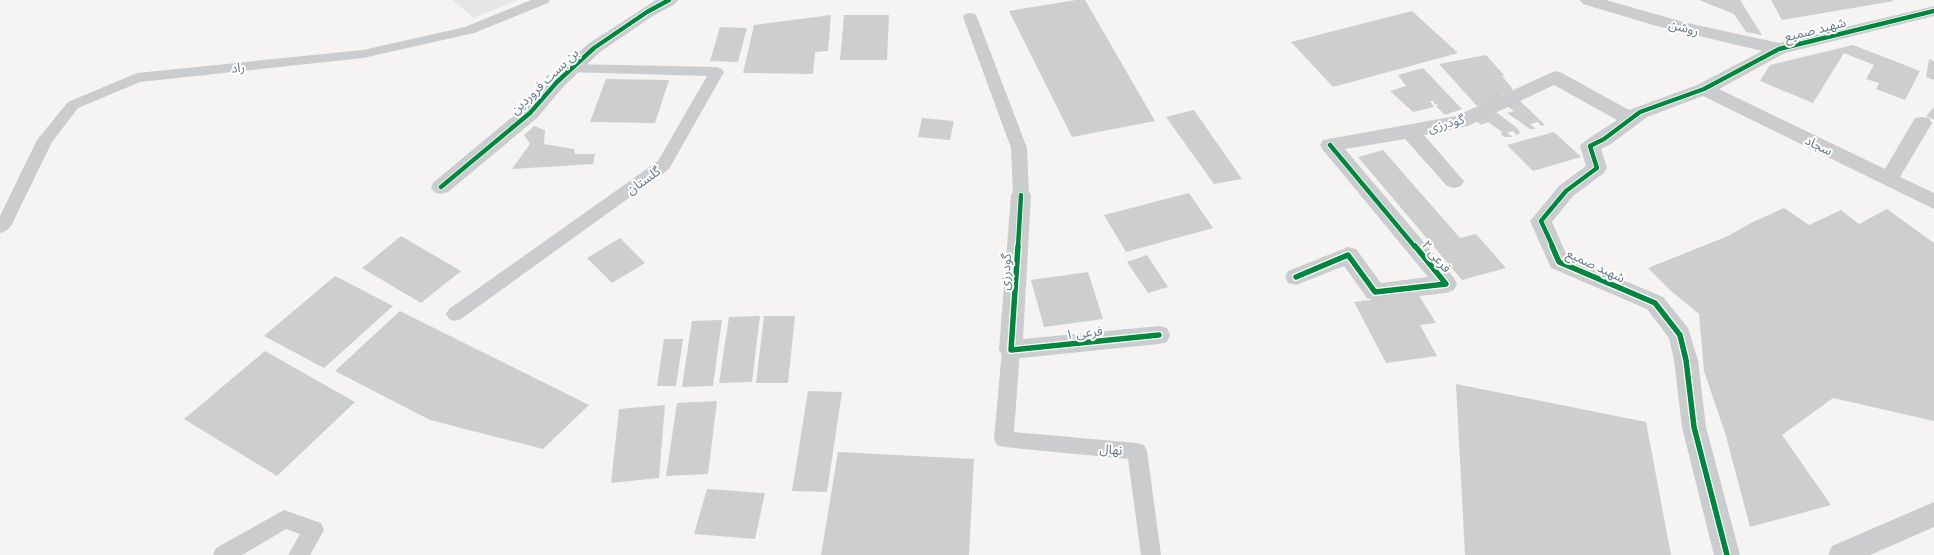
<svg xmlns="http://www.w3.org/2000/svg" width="1934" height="555" font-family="'Fira Sans Condensed','Noto Sans Arabic',sans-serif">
<rect width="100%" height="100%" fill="#f5f4f3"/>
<path fill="#e5e6e5" d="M452,0H518L474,18Z"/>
<path fill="#cdcece" d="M1076,0H1085L1155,121L1072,137L1009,11Z
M1699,0H1740L1762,35L1746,32L1734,14Z
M1771,0H1892L1894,1L1782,20Z
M1412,11L1458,53L1333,87L1291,42Z
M831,15L828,51L815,52L813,74L743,73L754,25Z
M844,15H889L887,60H840Z
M720,27L747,28L738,62L710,61Z
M1853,45L1920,71L1905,100L1876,89L1879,83L1866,79L1874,65L1844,53L1813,103L1760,81L1770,65Z
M1486,55L1504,75L1502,76L1513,89L1511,91L1513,93L1502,94L1503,96L1489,103L1477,106L1439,64Z
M1929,59L1934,61V80L1926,77Z
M1423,68L1462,109L1445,115L1436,106L1439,105L1434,104V101H1430L1434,107L1413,112L1390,91L1406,86L1398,75Z
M606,79L669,80L655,123L590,122Z
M1519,100L1545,125L1541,126L1538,122L1530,124L1536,129H1530L1507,113L1514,111L1504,104Z
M1934,107V120L1926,116Z
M1492,109L1516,127L1521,133L1516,135L1513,131L1507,133L1513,137H1505L1501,134L1502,132L1488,122L1481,125L1472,117Z
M1194,110L1242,179L1214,184L1166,117Z
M922,118L954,121L950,140L918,137Z
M534,126L545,130L544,144L574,149L575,154H595L593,164L512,169L530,144L524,135Z
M1554,132L1581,157L1533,171L1507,145Z
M1383,150L1460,238L1476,234L1506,268L1462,280L1358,157Z
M1189,193L1213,228L1126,252L1104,215Z
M1784,208L1809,225L1841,210L1859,224L1887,209L1934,243V421L1833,398L1782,435L1831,505L1750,527L1726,436L1704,371L1699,314L1671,291L1648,268L1728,236L1753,222Z
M401,236L461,271L421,303L362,268Z
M620,238L645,263L612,283L587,258Z
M1147,255L1168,287L1148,293L1127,262Z
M1088,272L1103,319L1044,327L1031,280Z
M335,276L393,306L324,368L264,336Z
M1418,294L1436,323L1420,325L1437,356L1386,363L1354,302Z
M400,311L589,405L543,449L430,420L335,371Z
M760,316L752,382L719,383L729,317Z
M764,316H795L788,383H756Z
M722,320L713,386L682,387L692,321Z
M664,339H683L676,386H657Z
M265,351L355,402L277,476L184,419Z
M1456,384L1646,422L1671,555H1465Z
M808,391L842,392L827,492L792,491Z
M717,401L708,474L666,476L677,403Z
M665,405L659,478L611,483L619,409Z
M838,452L974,459L969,555H821Z
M707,489L765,493L755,539L694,534Z"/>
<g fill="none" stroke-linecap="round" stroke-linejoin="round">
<path fill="#cacccd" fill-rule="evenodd" d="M531,0H550L548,3L474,33L363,58L140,82L78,108L52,142L11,226L6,231L0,233V216L37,140L68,102L137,73L363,50L465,27Z
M970,13L975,14L977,17L1027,148L1029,195L1027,199L1021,201L1015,199L1013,195L1011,148L963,17L965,14Z
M572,64L717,67L722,69L724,72L669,169L461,319L455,321L449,319L446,314L449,309L658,161L707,76L567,72L565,69L567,66Z
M1011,343L1017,345L1020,350L1014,432L1137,443L1144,445L1147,451L1161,555H1141L1128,459L1004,447L997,445L994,439L1002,350L1005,345Z
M284,510L321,523L324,530L310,555H288L300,534L286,529L242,555H213L216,548Z"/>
<path fill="#cacccd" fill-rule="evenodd" d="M656,0H678L675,4L653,16L600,52L564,86L537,118L448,192L441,194L434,192L431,187L434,182L523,108L550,78L588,44Z
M1580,0H1606L1683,22L1779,43L1934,6V16L1785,53L1719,89L1885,169L1915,118L1922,117L1929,118L1932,123L1900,177L1934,193V209L1703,96L1647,117L1611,144L1601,149L1607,168L1604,173L1573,196L1552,222L1567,256L1663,297L1688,328L1698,360L1706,427L1740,555H1714L1682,427L1674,360L1669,338L1647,309L1551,268L1530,221L1559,186L1586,166L1580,146C1584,140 1609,126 1617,120L1554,85L1468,126L1424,135L1464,181L1461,186L1454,188L1447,186L1405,139L1345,149L1454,278L1457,284L1454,290L1446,293L1375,301L1367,298L1344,266L1296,285L1288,283L1285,277L1288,271L1348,247L1356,249L1381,283L1428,277L1323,150L1320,145L1323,140L1456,116L1555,71L1562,73L1629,110L1697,85L1762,51L1653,25L1583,4Z
M1021,188L1028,190L1031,195L1023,339L1159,326L1167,328L1170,335L1167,342L1159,344L1011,359L1003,357L999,350L1011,195L1014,190Z
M1934,502V527L1870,555H1828L1832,546Z"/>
<defs>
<path id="cycleway-far1" d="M1330,145L1415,247
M441,187L530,113L557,82L594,48L647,12L669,0
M1018,247L1021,195
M1553,247L1541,221L1566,191L1597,168L1590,146L1604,139L1640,112L1704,89L1779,49L1934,11"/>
<path id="cycleway" d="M1018,246L1011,350L1159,335
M1552,246L1559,262L1655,303L1680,335L1686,360L1694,427L1727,555
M1296,277L1348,255L1375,292L1446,284L1415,246"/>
</defs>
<use href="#cycleway-far1" stroke="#fff" stroke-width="6"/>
<use href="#cycleway" stroke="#fff" stroke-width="8"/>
<use href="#cycleway-far1" stroke="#00873e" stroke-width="4.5"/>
<use href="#cycleway" stroke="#00873e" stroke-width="5.5"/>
</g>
<g text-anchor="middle" stroke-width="4" stroke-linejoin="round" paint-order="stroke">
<g font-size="13" fill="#647984" stroke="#fff">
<text transform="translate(1684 27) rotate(15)" y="5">روشن</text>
<text transform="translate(1815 29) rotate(-14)" y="5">شهید صمیع</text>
<text transform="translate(238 67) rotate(-6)" y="5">راد</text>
<text transform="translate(544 81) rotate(-44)" y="5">بن بست فروردین</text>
<text transform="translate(1446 123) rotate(-15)" y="5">گودرزی</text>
<text transform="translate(1819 145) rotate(26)" y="5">سجاد</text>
<text transform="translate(643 180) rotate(-35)" y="5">گلستان</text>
<text transform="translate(1437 256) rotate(50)" y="5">فرعی ۲</text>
<text transform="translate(1596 265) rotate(25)" y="5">شهید صمیع</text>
<text transform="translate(1005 272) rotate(-87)" y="5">گودرزی</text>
<text transform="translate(1084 332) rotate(-6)" y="5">فرعی ۱</text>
<text transform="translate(1111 449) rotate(5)" y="5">نهال</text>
</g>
</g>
</svg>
